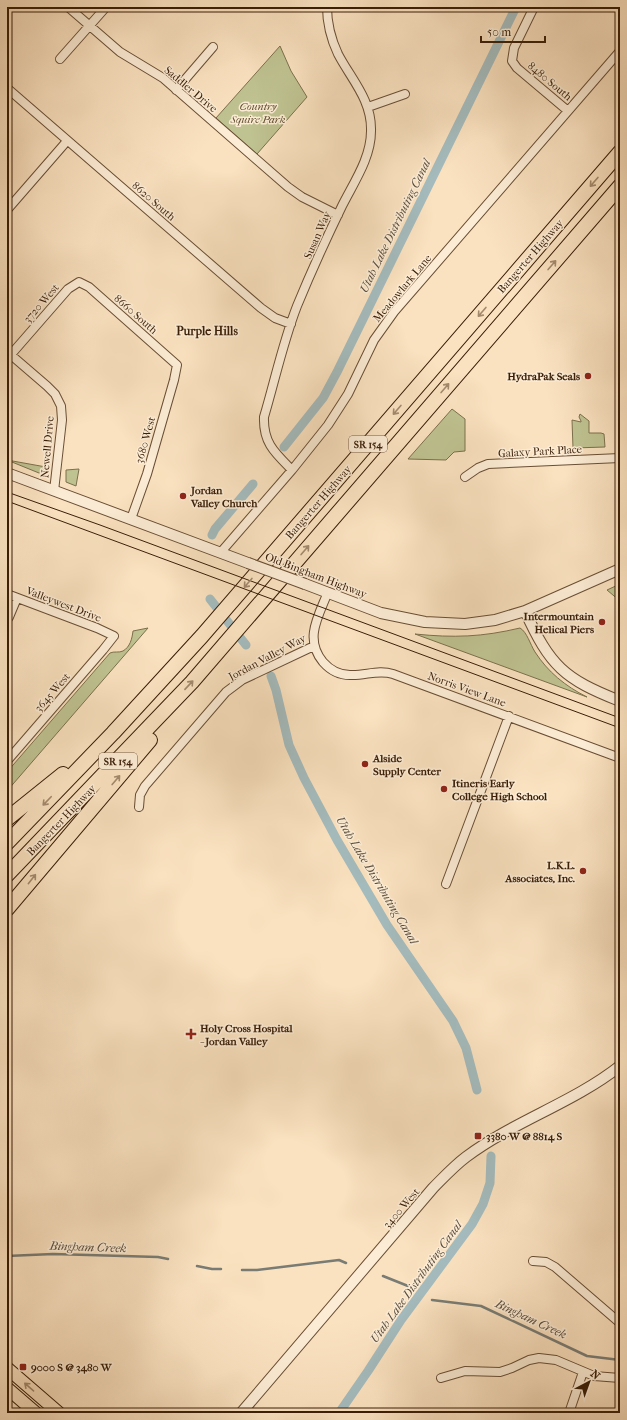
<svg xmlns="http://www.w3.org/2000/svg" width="627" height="1420" font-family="'IM FELL French Canon',serif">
<rect width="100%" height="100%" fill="#fae1bf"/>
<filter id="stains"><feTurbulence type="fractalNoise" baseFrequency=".005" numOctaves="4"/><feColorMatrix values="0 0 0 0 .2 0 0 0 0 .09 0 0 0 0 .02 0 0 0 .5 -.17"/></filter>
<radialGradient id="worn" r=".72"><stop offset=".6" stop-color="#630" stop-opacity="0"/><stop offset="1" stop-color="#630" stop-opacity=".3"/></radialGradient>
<path fill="#bfc291" stroke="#7c704c" d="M280,46L291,71L307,97L257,154L216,118Z
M452,409L465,419V451L454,452L446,460L408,459Z
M580,414L589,421V433H601L604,434L605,447L573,448L572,420L581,422V421L579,417Z
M7,460L46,467L42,472L39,473Z
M79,469L76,486L66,482V470Z
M620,584V601L607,590Z
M148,628L7,791V772L110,653C114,651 119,653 123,651C130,647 132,639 133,631Z
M520,628C527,632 530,644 535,652C548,672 565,686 587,697L415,634C454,638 482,637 520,628Z"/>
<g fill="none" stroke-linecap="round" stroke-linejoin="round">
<path stroke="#797c74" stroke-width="2.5" d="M7,1256L53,1254L158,1257L168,1259
M197,1266L212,1269H221
M242,1270H257L339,1260L346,1263
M383,1276L408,1286
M432,1300L481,1306L587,1356L620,1360"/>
<path stroke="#a4bbbd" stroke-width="9" d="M284,447L323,398L338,370L516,7
M212,535L215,529L253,484
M210,599L246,645
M271,676L276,690L289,745L304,778L337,840L387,925L453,1021L466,1048L477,1090
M339,1413L368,1371L401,1320L472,1224L483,1204L490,1183L491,1156"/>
<defs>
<path id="minor" d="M68,7L120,52L163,78L288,187L302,197L338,215
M534,7L514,48L512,61L517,68L568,111
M60,59L106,7
M7,88L261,308L275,318L291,324
M176,90L213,47
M368,107L405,94
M7,210L67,141
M11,355L47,386L55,394L61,406L62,420L54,491
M7,359L68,289L79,282L89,287L177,365L174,380L147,474L131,519
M292,470C275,453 263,443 264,417C275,380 283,342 297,306C311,272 326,239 342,206C354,182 371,158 371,131C372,100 351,79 338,54C331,39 327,23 327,7
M465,477L478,468L488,464L620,458
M221,552L292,470L328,425L348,394L374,340L394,312L620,51
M328,592C318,617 304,639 323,662C330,670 340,675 350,675C365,676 378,669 393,674L620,758
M7,594L97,628L114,636L103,650L7,761
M7,620L9,617L17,598
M139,807L140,795L145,786L226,692L242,680L314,646
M446,884L509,716
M533,1261L546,1262L555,1267L620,1323
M441,1378L465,1371L500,1372L512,1368L529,1360L539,1358L556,1360L594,1376L620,1378
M569,1413L583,1372"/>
<path id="tertiary" d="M7,473L248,563
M305,584L381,613L425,622L465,624L495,620L525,611L620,569
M525,611C550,666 564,679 620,701
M241,1413L433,1188C444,1177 454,1166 466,1157C514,1121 573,1103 620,1066"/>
<path id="primary" d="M7,1368L59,1413
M7,1388L36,1413"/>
<path id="motorway" d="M7,819L63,774
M7,843L113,733L202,636L620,152
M7,875L192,682L620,186
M7,909L150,740"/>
</defs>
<use href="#minor" stroke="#694e34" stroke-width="10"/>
<use href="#tertiary" stroke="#694e34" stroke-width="12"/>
<use href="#primary" stroke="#391d06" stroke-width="14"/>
<use href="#motorway" stroke="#391d06" stroke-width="16"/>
<use href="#minor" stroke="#fcecd5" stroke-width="8"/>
<use href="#tertiary" stroke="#fcecd5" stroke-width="10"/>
<use href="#primary" stroke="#fae1bf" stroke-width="12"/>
<use href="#motorway" stroke="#fae1bf" stroke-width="14"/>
<path stroke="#391d06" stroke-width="1" d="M7,492L100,525L620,718
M7,501L620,728"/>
<defs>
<path id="tertiary-bridge" d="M248,563L305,584"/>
</defs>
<use href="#tertiary-bridge" stroke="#694e34" stroke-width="12" stroke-linecap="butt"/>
<use href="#tertiary-bridge" stroke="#fcecd5" stroke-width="10"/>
</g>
<defs><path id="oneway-shaft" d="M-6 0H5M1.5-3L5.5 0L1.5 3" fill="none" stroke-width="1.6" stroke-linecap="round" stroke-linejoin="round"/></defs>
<g stroke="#a3896c">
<use href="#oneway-shaft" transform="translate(594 182) rotate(131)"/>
<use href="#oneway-shaft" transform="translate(552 265) rotate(-49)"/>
<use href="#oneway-shaft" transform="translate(482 312) rotate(131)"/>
<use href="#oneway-shaft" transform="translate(445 388) rotate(-49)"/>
<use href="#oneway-shaft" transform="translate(397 410) rotate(131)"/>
<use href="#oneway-shaft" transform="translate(305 550) rotate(-49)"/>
<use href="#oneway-shaft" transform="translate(248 583) rotate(131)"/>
<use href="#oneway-shaft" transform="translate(189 685) rotate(-47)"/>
<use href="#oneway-shaft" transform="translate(116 780) rotate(-50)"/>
<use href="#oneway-shaft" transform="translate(47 801) rotate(134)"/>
<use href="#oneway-shaft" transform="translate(32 879) rotate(-52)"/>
<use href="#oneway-shaft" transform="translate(29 1387) rotate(-139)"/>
</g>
<g fill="#8f2418" stroke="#fcecd5" stroke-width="1.5">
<circle cx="588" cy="376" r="4"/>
<circle cx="183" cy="496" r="4"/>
<circle cx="602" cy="622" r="4"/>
<circle cx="365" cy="764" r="4"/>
<circle cx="444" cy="789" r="4"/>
<circle cx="583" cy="871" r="4"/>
<path d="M189 1028h4v4h4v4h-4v4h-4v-4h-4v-4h4z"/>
<rect x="474" y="1132" width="8" height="8" rx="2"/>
<rect x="19" y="1363" width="8" height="8" rx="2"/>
</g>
<g text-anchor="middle" stroke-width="3" stroke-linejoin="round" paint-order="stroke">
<g fill="#fcecd5" stroke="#745b44" stroke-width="1">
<rect x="349" y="436" width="38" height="16" rx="3"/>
<rect x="99" y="753" width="38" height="16" rx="3"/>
</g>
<g font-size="10" font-weight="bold" fill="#391d06">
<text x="368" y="448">SR 154</text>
<text x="118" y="765">SR 154</text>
</g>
<g font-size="11" fill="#391d06" stroke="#fcecd5">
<text transform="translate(550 81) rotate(40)" y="4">8480 South</text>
<text transform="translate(191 89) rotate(40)" y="4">Saddler Drive</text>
<text transform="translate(154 201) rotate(41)" y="4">8620 South</text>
<text transform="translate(317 235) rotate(-66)" y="4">Susan Way</text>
<text transform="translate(530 256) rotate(-49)" y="4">Bangerter Highway</text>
<text transform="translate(402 288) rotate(-50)" y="4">Meadowlark Lane</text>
<text transform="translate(41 303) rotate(-49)" y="4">3720 West</text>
<text transform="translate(136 314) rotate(41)" y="4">8660 South</text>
<text transform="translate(145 440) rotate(-74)" y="4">3680 West</text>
<text transform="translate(47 447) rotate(-85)" y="4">Newell Drive</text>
<text transform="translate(540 451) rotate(-3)" y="4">Galaxy Park Place</text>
<text transform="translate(318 502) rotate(-49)" y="4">Bangerter Highway</text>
<text transform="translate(316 575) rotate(21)" y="4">Old Bingham Highway</text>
<text transform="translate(64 604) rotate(21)" y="4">Valleywest Drive</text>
<text transform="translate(267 657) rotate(-28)" y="4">Jordan Valley Way</text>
<text transform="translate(467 689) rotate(20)" y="4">Norris View Lane</text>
<text transform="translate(52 692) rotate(-49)" y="4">3645 West</text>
<text transform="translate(61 820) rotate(-46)" y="4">Bangerter Highway</text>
<text transform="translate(401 1208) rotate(-49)" y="4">3400 West</text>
</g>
<g font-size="11" font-style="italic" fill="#614f30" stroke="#fcecd5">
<text x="258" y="110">Country<tspan x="258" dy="13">Squire Park</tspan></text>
</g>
<g font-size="11" font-weight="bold" fill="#391d06" stroke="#fcecd5" text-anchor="start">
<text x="580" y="380" text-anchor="end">HydraPak Seals</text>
<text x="191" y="494">Jordan<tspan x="191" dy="13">Valley Church</tspan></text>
<text x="594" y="620" text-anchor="end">Intermountain<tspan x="594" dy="13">Helical Piers</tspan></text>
<text x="373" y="762">Alside<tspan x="373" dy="13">Supply Center</tspan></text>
<text x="452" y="787">Itineris Early<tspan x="452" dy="13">College High School</tspan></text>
<text x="575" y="869" text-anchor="end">L.K.L.<tspan x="575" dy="13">Associates, Inc.</tspan></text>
<text x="200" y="1032">Holy Cross Hospital<tspan x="200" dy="13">- Jordan Valley</tspan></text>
<text x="486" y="1140">3380 W @ 8814 S</text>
<text x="31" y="1371">9000 S @ 3480 W</text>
</g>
<g font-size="12" font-style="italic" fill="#594c3d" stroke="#fcecd5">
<text transform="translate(395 226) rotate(-64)" y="4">Utah Lake Distributing Canal</text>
<text transform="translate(377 880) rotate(59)" y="4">Utah Lake Distributing Canal</text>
<text transform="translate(88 1247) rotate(2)" y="4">Bingham Creek</text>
<text transform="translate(416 1282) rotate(-54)" y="4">Utah Lake Distributing Canal</text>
<text transform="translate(531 1319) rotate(25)" y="4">Bingham Creek</text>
</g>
<g font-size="12" font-weight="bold" fill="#391d06" stroke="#fcecd5">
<text x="207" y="335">Purple Hills</text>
</g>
</g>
<rect width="627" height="1420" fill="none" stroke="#fae1bf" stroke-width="24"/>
<rect x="8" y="8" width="611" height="1404" fill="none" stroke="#391d06" stroke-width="2"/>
<rect x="12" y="12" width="603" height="1396" fill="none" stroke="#391d06"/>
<g transform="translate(589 1382) rotate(41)" stroke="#fcecd5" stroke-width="3" paint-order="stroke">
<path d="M0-3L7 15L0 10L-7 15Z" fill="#391d06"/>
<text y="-6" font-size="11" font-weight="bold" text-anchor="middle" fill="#391d06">N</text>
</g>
<path d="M481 36v6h64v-6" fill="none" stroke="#391d06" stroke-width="2"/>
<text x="487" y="36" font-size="12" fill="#391d06" stroke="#fcecd5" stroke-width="3" paint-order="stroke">50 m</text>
<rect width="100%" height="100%" filter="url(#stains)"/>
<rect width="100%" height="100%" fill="url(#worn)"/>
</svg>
